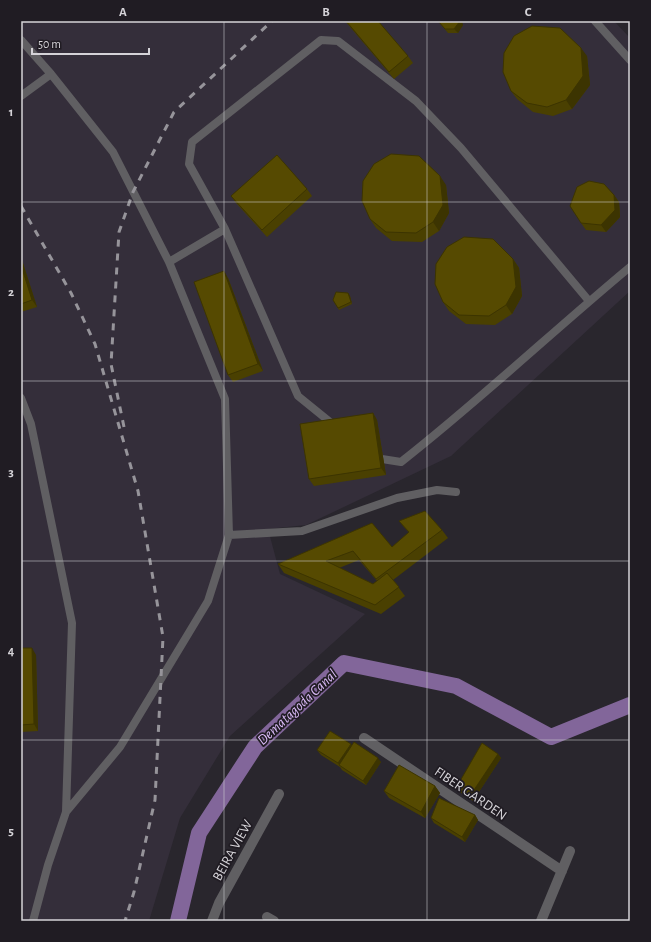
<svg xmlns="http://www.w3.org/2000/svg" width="651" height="942" font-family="'Alegreya Sans',sans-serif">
<rect width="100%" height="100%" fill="#29262d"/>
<path fill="#342e3a" d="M21,21H614L630,38V291L451,456L306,525L268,529L280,574L365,614L230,736L180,818L149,921H21Z"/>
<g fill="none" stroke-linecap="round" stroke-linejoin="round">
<path stroke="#82669a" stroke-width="16" d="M178,921L199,833L255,747L344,663L456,686L551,737L630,705"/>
<path stroke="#605f62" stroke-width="8" d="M595,21L630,60
M21,40L51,74L113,152L169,262L225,399L229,535L208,601L120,747L66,812
M21,96L51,74
M169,262L225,229
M21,398L31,424L72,623L66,812L48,865L33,921
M335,426L298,396L225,229L189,164L192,142L321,40L338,41L416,101L461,148L589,301
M375,455L382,459L401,462C480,400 553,331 630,267
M229,535L302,531L397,498L437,490L456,492"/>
<path stroke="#605f62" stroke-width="10" d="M364,738L562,871
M267,917L274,921
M212,921L219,903L279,794
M541,921L570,851"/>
<path stroke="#96949a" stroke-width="3" stroke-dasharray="7 7" stroke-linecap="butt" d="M21,206L71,293L95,344L138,491L163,637L155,800L134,892L125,921
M124,427L111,364L119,232L133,192L174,112L272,21"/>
</g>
<path fill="#4a4001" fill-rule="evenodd" d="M345,21H378L408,56L413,63L394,79Z
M439,22L463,25L458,33H448Z
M587,56L590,85L572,109L553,116L533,112L517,99L511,91Z
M446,185L449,213L439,231L422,242L392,241L376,228L370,219Z
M307,189L312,196L267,237L236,203L231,196Z
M614,195L619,202L620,217L606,232L586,230L581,223Z
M21,257L37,307L21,312Z
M513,259L519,268L522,296L512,314L495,325L466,324L449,311L443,302Z
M228,278L263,371L233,382L228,375Z
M348,293L350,296L352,304L339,310L333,300Z
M373,413L377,420L386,475L314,486L309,479Z
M399,521L442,530L448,538L393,580L405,596L381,614L284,573L278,564L372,523L392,547L409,533ZM359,560L377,581L373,584L339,568Z
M21,648L36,655L38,731L21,732Z
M352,746L381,762L366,785L342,770L340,767L321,755L317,750Z
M498,754L501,758L473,801L460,792L456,788Z
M435,786L440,793L425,818L389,798L384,791Z
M475,815L478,820L465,842L434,823L431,818Z"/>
<path fill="#3c3401" d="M460,21H462L463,25L458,33L454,29Z
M581,48L587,56L590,85L572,109L566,100Z
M440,176L446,185L449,213L439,231L433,222Z
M614,195L619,202L620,217L606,232L601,225Z
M21,257L37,307L32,300L21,265Z
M513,259L519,268L522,296L512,314L506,305Z
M224,271L228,278L263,371L258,364Z
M348,293L350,296L352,304L351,302Z
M373,413L377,420L386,475L381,468Z
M32,648L36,655L38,731L34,724Z
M351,744L354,749L340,766L338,763Z
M498,754L501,758L473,801L470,796Z
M378,758L381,762L366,785L363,781Z
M435,786L440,793L425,818L421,812Z
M475,815L478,820L465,842L462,837Z"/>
<path fill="#564a01" stroke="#3c3401" d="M346,21H378L408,56L389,72Z
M439,21H460L454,29H445L439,22Z
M532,26L560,28L581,48L583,76L566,100L547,107L527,103L511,91L503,72L504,53L514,36Z
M391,154L419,156L440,176L443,205L433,222L416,233L386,232L370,219L362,201L363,181L374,164Z
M277,155L307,189L262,230L231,196Z
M589,181L604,184L614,195L615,210L601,225L581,223L570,206L577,187Z
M464,237L493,239L513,259L516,287L506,305L489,316L459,315L443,302L435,284L436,264L447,247Z
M21,265L32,300L21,304Z
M224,271L258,364L228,375L194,282Z
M336,292L348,293L351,302L338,308L333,300Z
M373,413L381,468L309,479L300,424Z
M425,511L442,530L376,579L353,551L326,561L373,584L387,573L399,587L375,605L278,564L372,523L392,547L409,532L399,521Z
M21,648H32L34,724L21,725Z
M330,731L351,744L338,763L317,750Z
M354,742L378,758L363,781L339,765Z
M482,743L498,754L470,796L456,788Z
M399,765L435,786L421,812L384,791Z
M439,798L475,815L462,837L431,818Z"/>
<path fill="none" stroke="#d5d3d8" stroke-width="1" stroke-opacity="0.55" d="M224,21V921M427,21V921M21,202H630M21,381H630M21,561H630M21,740H630"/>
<g text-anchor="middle" stroke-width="3.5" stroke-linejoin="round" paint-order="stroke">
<g font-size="14" fill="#d5d3d8" stroke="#201c23">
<text transform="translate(471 793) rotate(34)" y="5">FIBER GARDEN</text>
<text transform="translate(232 850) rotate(-61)" y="5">BEIRA VIEW</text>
</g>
<g font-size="15" font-style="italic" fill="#dbbbf8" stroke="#201c23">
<text transform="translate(297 707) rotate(-43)" y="5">Dematagoda Canal</text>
</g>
</g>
<rect width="651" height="942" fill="none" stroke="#201c23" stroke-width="44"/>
<path d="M32 48v6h117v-6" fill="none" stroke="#d5d3d8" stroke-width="2"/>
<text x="38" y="48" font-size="12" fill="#d5d3d8" stroke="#201c23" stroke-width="3" paint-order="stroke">50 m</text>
<rect x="22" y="22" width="607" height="898" fill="none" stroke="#d5d3d8" stroke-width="1.5"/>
<g font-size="13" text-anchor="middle" font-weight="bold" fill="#d5d3d8">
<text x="123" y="16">A</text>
<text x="326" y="16">B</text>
<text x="528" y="16">C</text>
<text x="11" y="116">1</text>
<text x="11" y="296">2</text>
<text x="11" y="476">3</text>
<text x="11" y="655">4</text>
<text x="11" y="835">5</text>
</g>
</svg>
